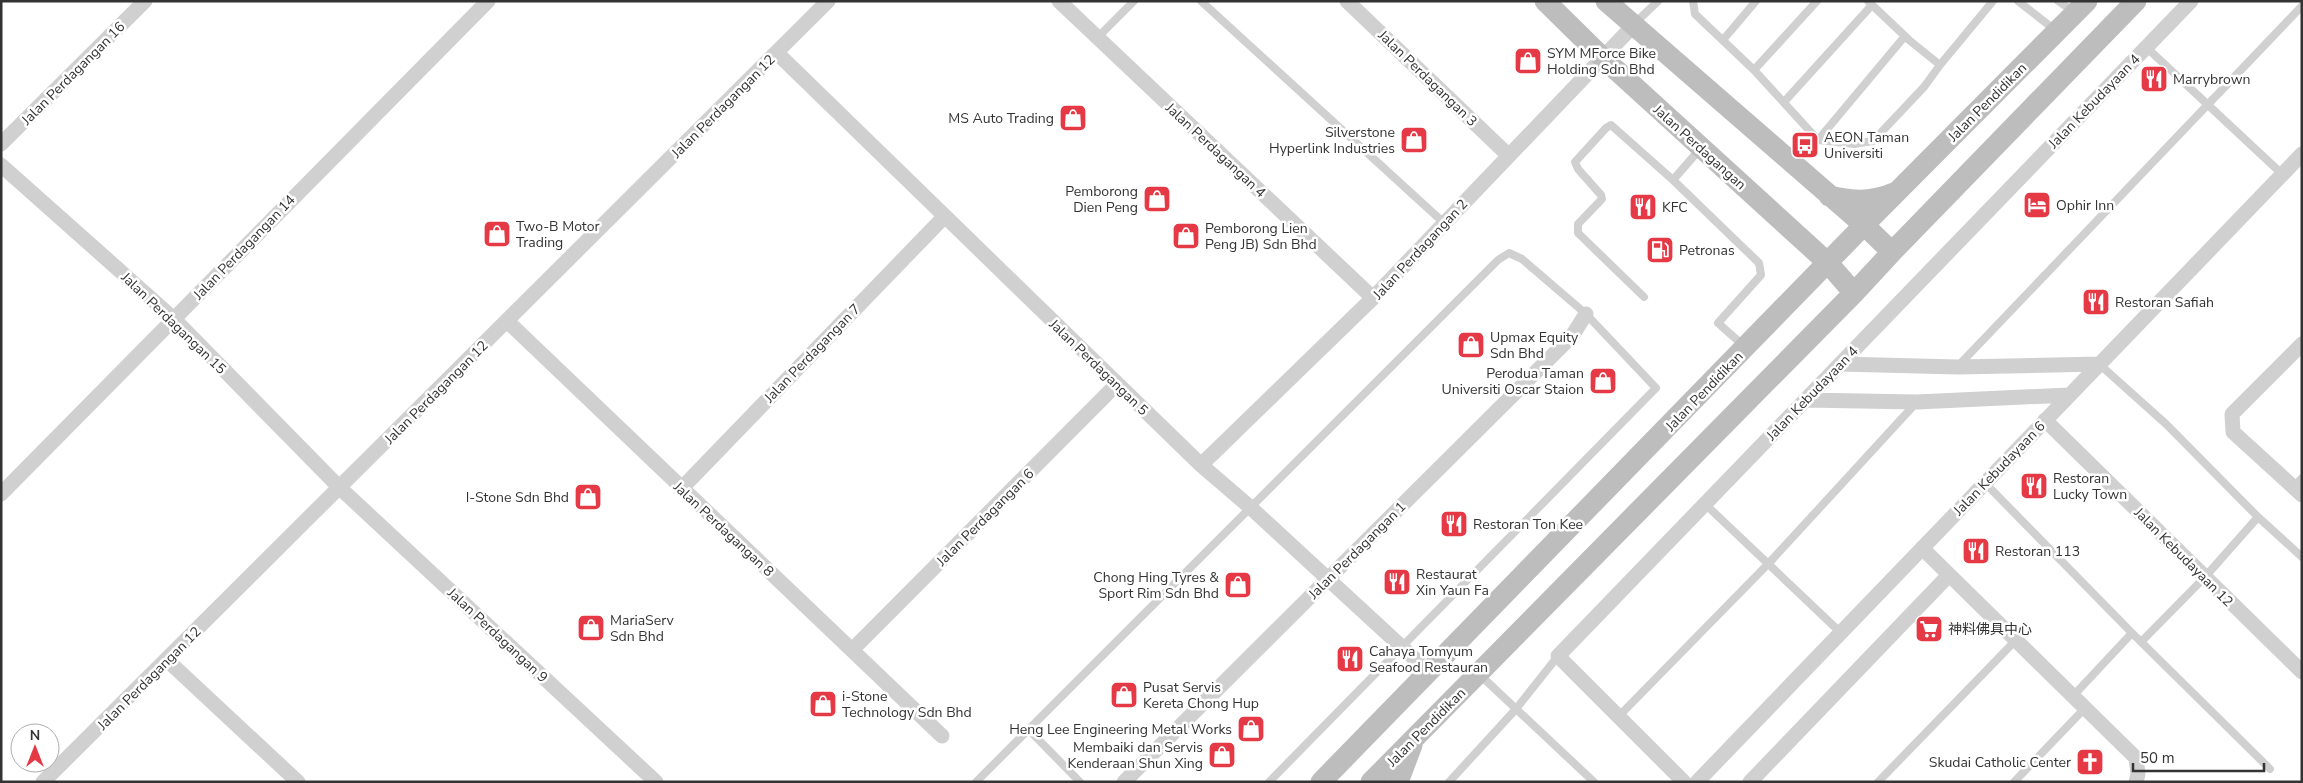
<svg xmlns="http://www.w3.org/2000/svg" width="2303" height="783" font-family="'Nunito Sans','Noto Sans SC',sans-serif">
<rect width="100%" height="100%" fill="#fff"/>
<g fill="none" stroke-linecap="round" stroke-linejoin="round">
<path stroke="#d0d0d0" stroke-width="8" d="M1201,1L1444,223
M1693,1L1695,14L1754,70L1818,140L1854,144L1873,141L1924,87L1940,65L1909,40L1868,1
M2018,1L2055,30
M2058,1L2073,11
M1634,24L1658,1
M1097,38L1134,1
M1723,40L1756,1
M2146,47L2282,174
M1940,65L1993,1
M1754,70L1817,1
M1784,102L1872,5
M1818,140L1905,36
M1700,149L1673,180L1759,263L1761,275L1718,323L1745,347
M1644,297L1578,233V224L1602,199L1601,195L1578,169L1575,162L1606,128L1611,125L1673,180
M2099,364L2166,424L2258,517
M1959,365L2302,6
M1985,483L2132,633L2270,769
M2293,487L2302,478
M1705,504L1840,632
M2141,642L2205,577L2258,517L2302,557
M1479,674L1594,782
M2073,696L2132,633
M1619,716L1769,563L1916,403
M1029,730L1080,782
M976,782L1498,260L1509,253L1522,259L1586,314L1656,388L1269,782
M1449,782L1516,709L1558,656
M1878,782L2016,640
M2014,782L2085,708"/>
<path stroke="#d0d0d0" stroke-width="15" d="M1059,1L1373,298
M1347,1L1508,155
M777,53L1201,465L1251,508L1430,673
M1,144L145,1
M1,165L174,319L340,488L656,782
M507,321L942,736
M2302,344L2232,414L2233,432L2302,495
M1840,364L1958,367L2099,364
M1805,400L1917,402L2069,395
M2045,420L2302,672
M1201,465L1373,298L1633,26
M681,489L944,217
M1,494L488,1
M1922,548L2136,758L2138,774L2136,782
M852,650L1117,384
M167,660L298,782
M43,782L828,1
M1124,782L1572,336L1586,314
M1684,782L1558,656L2191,1
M1697,782L2302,154
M1750,782L1949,575"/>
<path stroke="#bdbdbd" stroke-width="21" d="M1545,1L1603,58L1828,263L1854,293
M1606,1L1864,225L1892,252
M1829,196C1853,201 1871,203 1894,193
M1321,782L1864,225L2087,1
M1371,782L1854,293L1892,252L2136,1
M1398,782L1412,745"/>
</g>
<defs>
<symbol id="shop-square" viewBox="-11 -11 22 22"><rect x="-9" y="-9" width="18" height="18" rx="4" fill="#e63946" stroke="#fff"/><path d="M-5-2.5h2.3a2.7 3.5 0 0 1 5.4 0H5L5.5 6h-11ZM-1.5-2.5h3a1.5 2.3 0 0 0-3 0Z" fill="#fff"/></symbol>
<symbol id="restaurant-square" viewBox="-11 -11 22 22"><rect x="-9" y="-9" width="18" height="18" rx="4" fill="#e63946" stroke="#fff"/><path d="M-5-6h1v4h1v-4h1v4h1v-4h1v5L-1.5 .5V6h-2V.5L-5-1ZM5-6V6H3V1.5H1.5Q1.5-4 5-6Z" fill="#fff"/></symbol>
<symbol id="bus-square" viewBox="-11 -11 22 22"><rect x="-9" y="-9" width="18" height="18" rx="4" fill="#e63946" stroke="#fff"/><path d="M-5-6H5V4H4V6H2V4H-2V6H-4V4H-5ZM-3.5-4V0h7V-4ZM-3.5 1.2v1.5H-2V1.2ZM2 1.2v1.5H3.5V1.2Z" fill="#fff"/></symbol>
<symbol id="hotel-square" viewBox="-11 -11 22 22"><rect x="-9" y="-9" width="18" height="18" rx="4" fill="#e63946" stroke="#fff"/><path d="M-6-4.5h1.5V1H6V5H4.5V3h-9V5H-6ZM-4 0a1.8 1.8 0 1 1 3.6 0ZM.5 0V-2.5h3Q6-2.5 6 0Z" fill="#fff"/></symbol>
<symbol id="fuel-square" viewBox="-11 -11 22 22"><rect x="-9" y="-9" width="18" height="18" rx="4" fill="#e63946" stroke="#fff"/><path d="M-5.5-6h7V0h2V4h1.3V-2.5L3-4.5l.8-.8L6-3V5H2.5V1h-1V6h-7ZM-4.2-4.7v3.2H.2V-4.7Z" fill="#fff"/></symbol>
<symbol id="supermarket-square" viewBox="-11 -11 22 22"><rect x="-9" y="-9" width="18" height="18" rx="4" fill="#e63946" stroke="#fff"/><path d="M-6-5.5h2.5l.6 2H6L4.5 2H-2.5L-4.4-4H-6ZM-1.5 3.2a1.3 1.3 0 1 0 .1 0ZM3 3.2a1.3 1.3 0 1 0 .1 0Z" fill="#fff"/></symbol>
<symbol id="church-square" viewBox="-11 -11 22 22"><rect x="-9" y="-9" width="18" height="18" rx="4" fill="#e63946" stroke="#fff"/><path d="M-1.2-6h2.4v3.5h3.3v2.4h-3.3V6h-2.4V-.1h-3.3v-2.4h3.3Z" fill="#fff"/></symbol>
</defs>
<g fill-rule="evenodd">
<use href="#shop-square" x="1512" y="45" width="32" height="32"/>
<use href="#restaurant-square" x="2138" y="63" width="32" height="32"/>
<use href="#shop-square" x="1057" y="102" width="32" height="32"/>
<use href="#shop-square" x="1398" y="124" width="32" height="32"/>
<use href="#bus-square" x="1789" y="129" width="32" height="32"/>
<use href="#shop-square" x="1141" y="183" width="32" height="32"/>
<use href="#hotel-square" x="2021" y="189" width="32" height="32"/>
<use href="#restaurant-square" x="1627" y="191" width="32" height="32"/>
<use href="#shop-square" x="481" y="218" width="32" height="32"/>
<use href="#shop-square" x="1170" y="220" width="32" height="32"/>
<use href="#fuel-square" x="1644" y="234" width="32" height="32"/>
<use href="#restaurant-square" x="2080" y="286" width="32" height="32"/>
<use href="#shop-square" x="1455" y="329" width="32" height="32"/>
<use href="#shop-square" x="1587" y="365" width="32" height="32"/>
<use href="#restaurant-square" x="2018" y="470" width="32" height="32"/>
<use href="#shop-square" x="572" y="481" width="32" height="32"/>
<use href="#restaurant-square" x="1438" y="508" width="32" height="32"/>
<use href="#restaurant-square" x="1960" y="535" width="32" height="32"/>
<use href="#restaurant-square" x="1381" y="566" width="32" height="32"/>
<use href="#shop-square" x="1222" y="569" width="32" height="32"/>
<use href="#shop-square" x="575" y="612" width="32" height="32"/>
<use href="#supermarket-square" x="1913" y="613" width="32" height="32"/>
<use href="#restaurant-square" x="1334" y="643" width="32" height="32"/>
<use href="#shop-square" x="1108" y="679" width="32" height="32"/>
<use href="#shop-square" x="807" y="688" width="32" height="32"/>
<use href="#shop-square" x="1235" y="713" width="32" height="32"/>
<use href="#shop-square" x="1206" y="739" width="32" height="32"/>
<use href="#church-square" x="2074" y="746" width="32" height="32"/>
</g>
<g text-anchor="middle" stroke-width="5" stroke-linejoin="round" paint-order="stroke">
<g font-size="14" fill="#333" stroke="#fff" text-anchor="start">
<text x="1547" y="58">SYM MForce Bike<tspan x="1547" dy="16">Holding Sdn Bhd</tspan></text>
<text x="2173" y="84">Marrybrown</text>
<text x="1054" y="123" text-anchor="end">MS Auto Trading</text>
<text x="1395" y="137" text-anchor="end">Silverstone<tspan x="1395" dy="16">Hyperlink Industries</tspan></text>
<text x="1824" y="142">AEON Taman<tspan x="1824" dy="16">Universiti</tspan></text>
<text x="1138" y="196" text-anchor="end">Pemborong<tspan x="1138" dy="16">Dien Peng</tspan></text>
<text x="2056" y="210">Ophir Inn</text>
<text x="1662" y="212">KFC</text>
<text x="516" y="231">Two-B Motor<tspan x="516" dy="16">Trading</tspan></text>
<text x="1205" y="233">Pemborong Lien<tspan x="1205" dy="16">Peng JB) Sdn Bhd</tspan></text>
<text x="1679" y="255">Petronas</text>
<text x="2115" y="307">Restoran Safiah</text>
<text x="1490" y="342">Upmax Equity<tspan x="1490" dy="16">Sdn Bhd</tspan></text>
<text x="1584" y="378" text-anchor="end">Perodua Taman<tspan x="1584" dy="16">Universiti Oscar Staion</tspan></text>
<text x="2053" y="483">Restoran<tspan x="2053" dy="16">Lucky Town</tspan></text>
<text x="569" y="502" text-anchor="end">I-Stone Sdn Bhd</text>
<text x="1473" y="529">Restoran Ton Kee</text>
<text x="1995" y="556">Restoran 113</text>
<text x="1416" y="579">Restaurat<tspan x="1416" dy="16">Xin Yaun Fa</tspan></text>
<text x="1219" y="582" text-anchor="end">Chong Hing Tyres &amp;<tspan x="1219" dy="16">Sport Rim Sdn Bhd</tspan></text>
<text x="610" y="625">MariaServ<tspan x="610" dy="16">Sdn Bhd</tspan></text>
<text x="1948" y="634">神料佛具中心</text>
<text x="1369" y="656">Cahaya Tomyum<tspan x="1369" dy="16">Seafood Restauran</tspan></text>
<text x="1143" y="692">Pusat Servis<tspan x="1143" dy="16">Kereta Chong Hup</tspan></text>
<text x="842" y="701">i-Stone<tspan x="842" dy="16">Technology Sdn Bhd</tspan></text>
<text x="1232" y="734" text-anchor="end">Heng Lee Engineering Metal Works</text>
<text x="1203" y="752" text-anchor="end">Membaiki dan Servis<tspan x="1203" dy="16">Kenderaan Shun Xing</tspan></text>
<text x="2071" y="767" text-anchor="end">Skudai Catholic Center</text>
</g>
<g font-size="14" fill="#333" stroke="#fff">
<text transform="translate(73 73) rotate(-45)" y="5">Jalan Perdagangan 16</text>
<text transform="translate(1428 78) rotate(44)" y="5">Jalan Perdagangan 3</text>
<text transform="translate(2094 101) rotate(-46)" y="5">Jalan Kebudayaan 4</text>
<text transform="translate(1987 102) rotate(-45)" y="5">Jalan Pendidikan</text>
<text transform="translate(723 106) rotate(-45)" y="5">Jalan Perdagangan 12</text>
<text transform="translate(1700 147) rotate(42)" y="5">Jalan Perdagangan</text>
<text transform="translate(1216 150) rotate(43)" y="5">Jalan Perdagangan 4</text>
<text transform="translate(244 247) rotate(-46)" y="5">Jalan Perdagangan 14</text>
<text transform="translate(1420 249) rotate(-47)" y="5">Jalan Perdagangan 2</text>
<text transform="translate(174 323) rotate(44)" y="5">Jalan Perdagangan 15</text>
<text transform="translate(812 353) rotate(-46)" y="5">Jalan Perdagangan 7</text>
<text transform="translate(1099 367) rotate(44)" y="5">Jalan Perdagangan 5</text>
<text transform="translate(1704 391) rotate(-46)" y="5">Jalan Pendidikan</text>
<text transform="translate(436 392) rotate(-45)" y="5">Jalan Perdagangan 12</text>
<text transform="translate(1812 393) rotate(-46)" y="5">Jalan Kebudayaan 4</text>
<text transform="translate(1999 468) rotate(-46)" y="5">Jalan Kebudayaan 6</text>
<text transform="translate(985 517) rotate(-45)" y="5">Jalan Perdagangan 6</text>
<text transform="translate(724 529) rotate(43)" y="5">Jalan Perdagangan 8</text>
<text transform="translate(1357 550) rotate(-45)" y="5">Jalan Perdagangan 1</text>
<text transform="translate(2184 557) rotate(45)" y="5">Jalan Kebudayaan 12</text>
<text transform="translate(498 635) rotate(43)" y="5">Jalan Perdagangan 9</text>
<text transform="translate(149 678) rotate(-45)" y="5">Jalan Perdagangan 12</text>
<text transform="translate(1426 727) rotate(-45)" y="5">Jalan Pendidikan</text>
</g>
</g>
<rect width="2303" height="783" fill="none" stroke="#333333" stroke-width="5"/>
<g transform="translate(35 748)"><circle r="24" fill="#ffffff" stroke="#adadad"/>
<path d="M0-4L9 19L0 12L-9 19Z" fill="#e63946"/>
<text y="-8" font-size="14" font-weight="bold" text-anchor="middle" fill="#333333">N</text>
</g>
<path d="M2133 763v8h131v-8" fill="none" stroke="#333333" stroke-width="2.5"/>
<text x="2140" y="763" font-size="15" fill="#333333" stroke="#ffffff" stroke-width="4" paint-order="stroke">50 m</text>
</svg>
